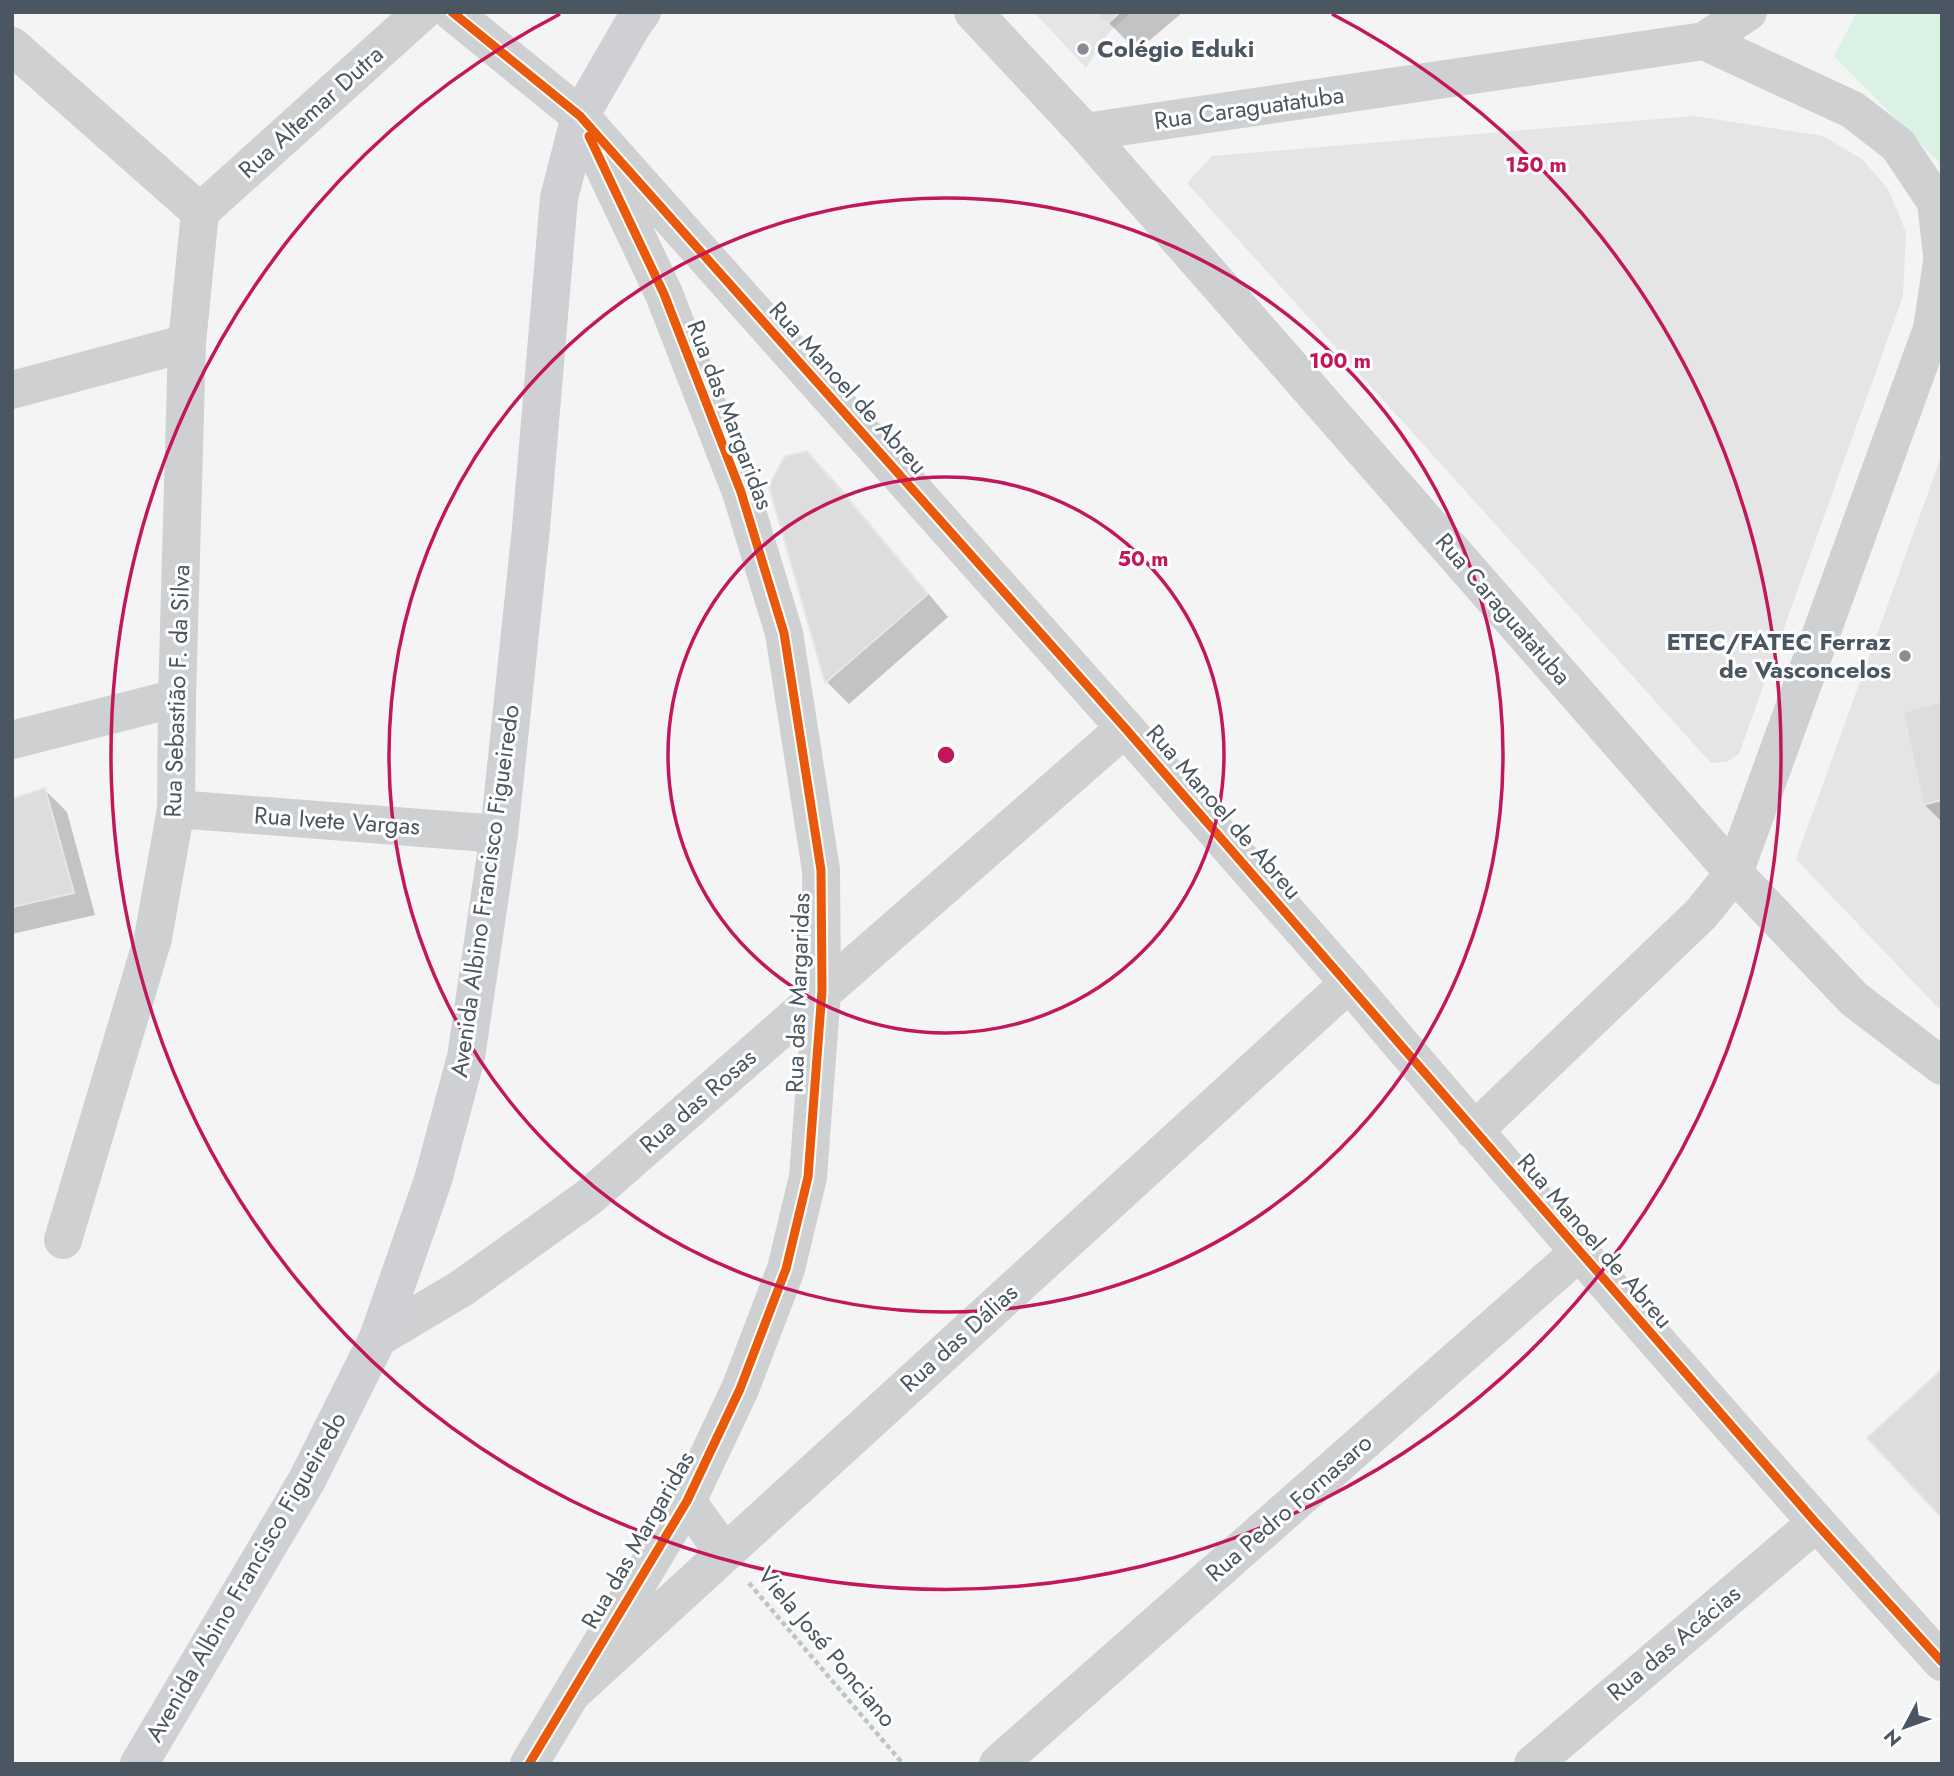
<svg xmlns="http://www.w3.org/2000/svg" width="1954" height="1776" font-family="Jost,sans-serif">
<rect width="100%" height="100%" fill="#f4f4f4"/>
<path fill="#e6e5e6" d="M1034,12H1132L1110,31L1086,68Z
M1694,116L1823,136L1862,159L1888,189L1906,232L1903,296L1739,754L1727,762L1711,763L1187,183L1212,156Z
M1942,454V1012L1796,859Z"/>
<path fill="#d9f2e3" d="M1857,12H1942V165L1834,56Z"/>
<path fill="#0003" d="M1098,12H1183L1137,51Z
M806,453L829,475L948,617L849,704L827,682L771,486Z
M1942,703V822L1925,805Z
M45,790L67,812L95,915L12,934V801Z"/>
<path fill="#ddddde" stroke="#e5e6e7" stroke-width="2" d="M1095,12H1120L1107,24Z
M807,451L928,594L825,683L769,486L785,456Z
M1942,701V800L1923,805L1903,712Z
M45,788L74,893L12,907V799Z
M1942,1369V1518L1867,1438Z"/>
<g fill="none" stroke-linecap="round" stroke-linejoin="round">
<path stroke="#bcc7c4" stroke-width="4.5" stroke-dasharray="5 3.5" stroke-linecap="butt" d="M749,1583L903,1764"/>
<path stroke="#ced0d2" stroke-width="38" d="M973,12L1085,132L1734,873L1854,999L1942,1066
M1704,41L1853,110L1898,145L1936,202L1942,255
M12,46L200,212
M1085,132L1704,41L1748,12
M200,212L422,12
M12,390L187,343
M12,740L177,698
M176,809L499,834
M1349,983C1543,1212 1740,1439 1942,1662
M1474,1131L1701,914L1734,873L1932,329L1942,262
M63,1240L153,938L176,809L177,698L187,343L200,212
M378,1338L462,1288L589,1197L1125,728
M687,1501L724,1553
M998,1764L1579,1252
M1533,1764L1816,1523"/>
<path stroke="#ced0d2" stroke-width="38" d="M452,12L580,116L1125,728L1349,983L571,1694
M529,1764L687,1501L740,1389L786,1269L808,1177L822,991L821,870L784,633L741,492L664,294L599,157"/>
<path stroke="#ced0d4" stroke-width="38" d="M139,1764L307,1480L378,1338L433,1180L466,1057L499,834L531,528L559,198L580,116L632,26L642,12"/>
<defs>
<path id="cycleway" d="M452,12L580,116L1125,728L1816,1523L1942,1662
M529,1764L687,1501L740,1389L786,1269L808,1177L822,991L821,870L784,633L741,492L664,294L589,136"/>
</defs>
<use href="#cycleway" stroke="#fff" stroke-width="13"/>
<use href="#cycleway" stroke="#e8590c" stroke-width="9"/>
</g>
<g fill="none" stroke="#c2185b" stroke-width="3.5">
<circle cx="946" cy="755" r="278"/>
<circle cx="946" cy="755" r="557"/>
<path d="M1332 14A835 835 0 1 1 560 14"/>
</g>
<g fill="#868d94" stroke="#fff" stroke-width="2.5">
<circle cx="1083" cy="49" r="7"/>
<circle cx="1905" cy="656" r="7"/>
</g>
<g text-anchor="middle" stroke-width="6" stroke-linejoin="round" paint-order="stroke">
<g font-size="24" font-weight="bold" fill="#4a5661" stroke="#fff" text-anchor="start">
<text x="1097" y="57">Colégio Eduki</text>
<text x="1891" y="650" text-anchor="end">ETEC/FATEC Ferraz<tspan x="1891" dy="28">de Vasconcelos</tspan></text>
</g>
<g font-size="24" fill="#4a5661" stroke="#fff">
<text transform="translate(1249 108) rotate(-8)" y="8">Rua Caraguatatuba</text>
<text transform="translate(311 112) rotate(-42)" y="8">Rua Altemar Dutra</text>
<text transform="translate(848 388) rotate(48)" y="8">Rua Manoel de Abreu</text>
<text transform="translate(730 415) rotate(69)" y="8">Rua das Margaridas</text>
<text transform="translate(1503 609) rotate(49)" y="8">Rua Caraguatatuba</text>
<text transform="translate(177 691) rotate(-88)" y="8">Rua Sebastião F. da Silva</text>
<text transform="translate(1224 812) rotate(49)" y="8">Rua Manoel de Abreu</text>
<text transform="translate(337 821) rotate(4)" y="8">Rua Ivete Vargas</text>
<text transform="translate(485 891) rotate(-82)" y="8">Avenida Albino Francisco Figueiredo</text>
<text transform="translate(798 993) rotate(-88)" y="8">Rua das Margaridas</text>
<text transform="translate(698 1101) rotate(-41)" y="8">Rua das Rosas</text>
<text transform="translate(1595 1241) rotate(49)" y="8">Rua Manoel de Abreu</text>
<text transform="translate(959 1338) rotate(-42)" y="8">Rua das Dálias</text>
<text transform="translate(1289 1508) rotate(-41)" y="8">Rua Pedro Fornasaro</text>
<text transform="translate(638 1540) rotate(-60)" y="8">Rua das Margaridas</text>
<text transform="translate(246 1577) rotate(-60)" y="8">Avenida Albino Francisco Figueiredo</text>
<text transform="translate(1674 1643) rotate(-40)" y="8">Rua das Acácias</text>
<text transform="translate(827 1647) rotate(50)" y="8">Viela José Ponciano</text>
</g>
</g>
<circle cx="946" cy="755" r="10" fill="#c2185b" stroke="#fff" stroke-width="3.5"/>
<g font-size="21" text-anchor="middle" font-weight="bold" fill="#c2185b" stroke="#fff" stroke-width="6" stroke-linejoin="round" paint-order="stroke">
<text x="1536" y="172">150 m</text>
<text x="1340" y="368">100 m</text>
<text x="1143" y="566">50 m</text>
</g>
<rect width="1954" height="1776" fill="none" stroke="#4a5661" stroke-width="28"/>
<g transform="translate(1905 1727) rotate(229)" stroke="#ffffff" stroke-width="5" paint-order="stroke">
<path d="M0-5L12 26L0 18L-12 26Z" fill="#4a5661"/>
<text y="-10" font-size="19" font-weight="bold" text-anchor="middle" fill="#4a5661">N</text>
</g>
</svg>
